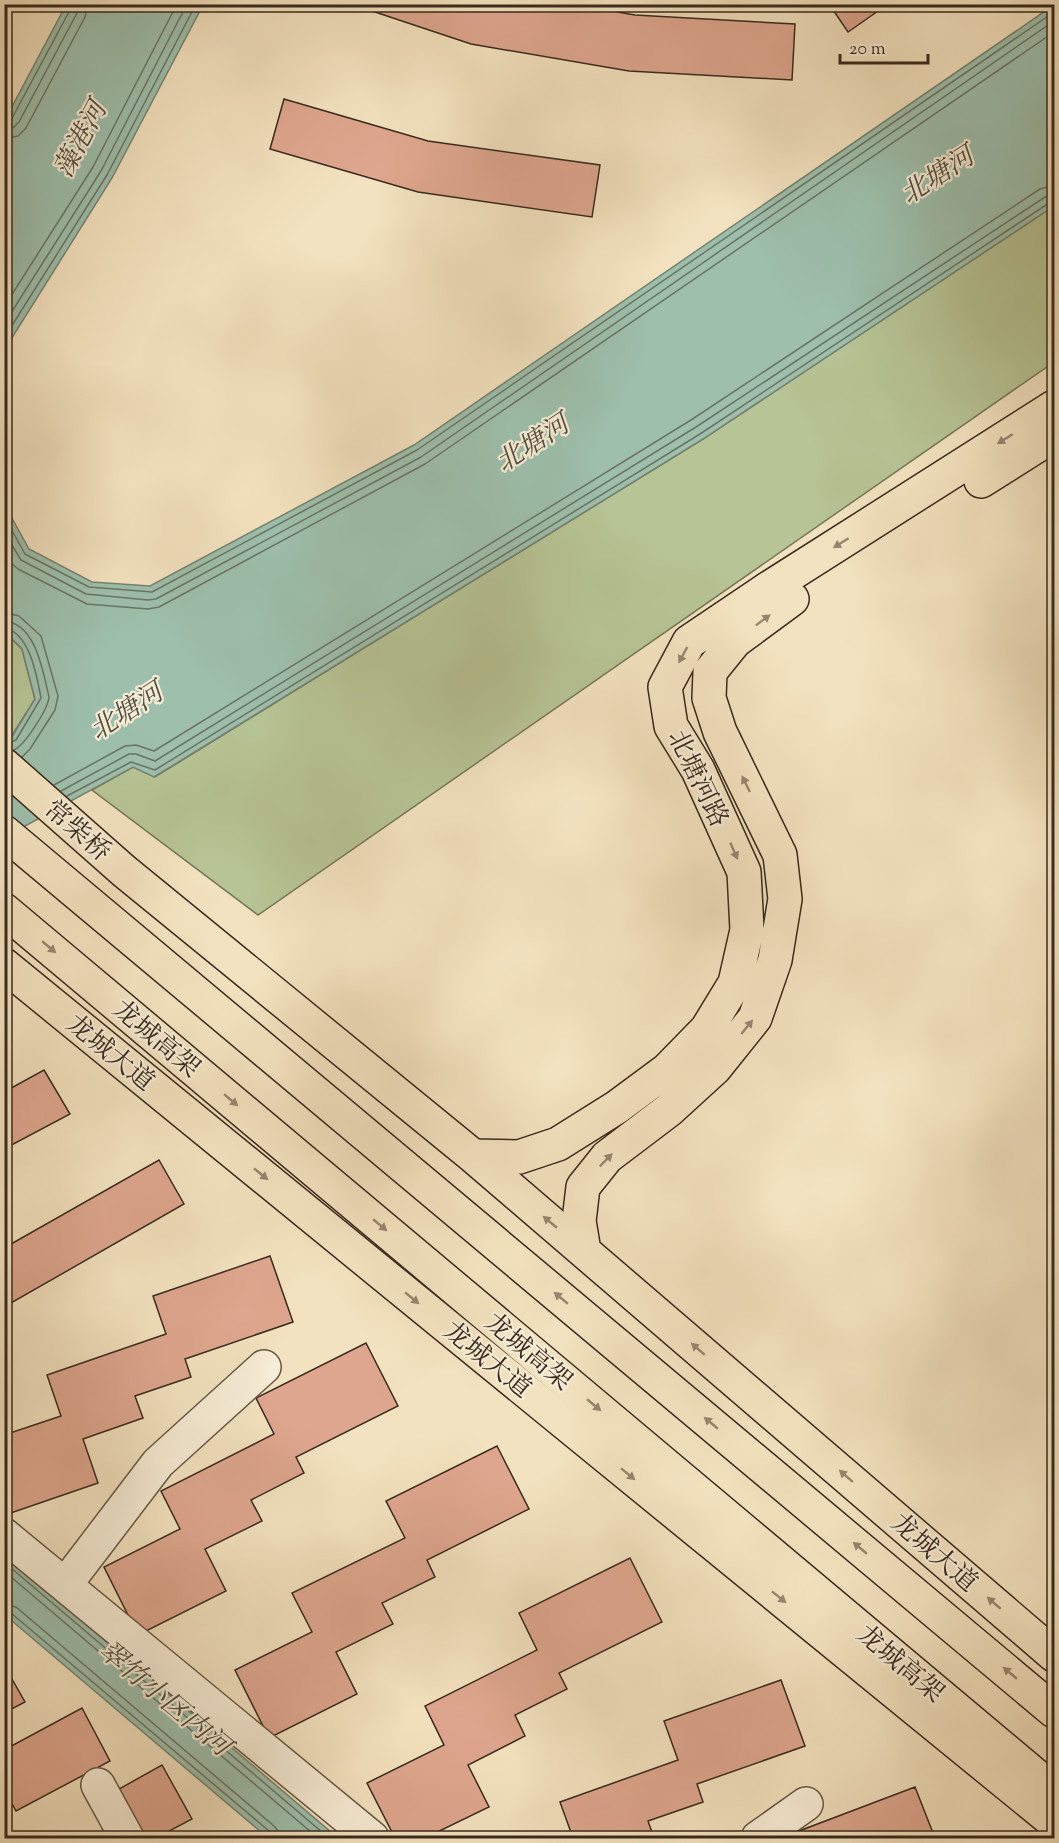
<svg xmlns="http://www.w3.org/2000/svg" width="1059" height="1843" font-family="'Sorts Mill Goudy','Noto Serif SC',serif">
<rect width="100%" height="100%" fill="#f3e2bf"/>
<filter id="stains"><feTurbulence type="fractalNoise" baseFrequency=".00333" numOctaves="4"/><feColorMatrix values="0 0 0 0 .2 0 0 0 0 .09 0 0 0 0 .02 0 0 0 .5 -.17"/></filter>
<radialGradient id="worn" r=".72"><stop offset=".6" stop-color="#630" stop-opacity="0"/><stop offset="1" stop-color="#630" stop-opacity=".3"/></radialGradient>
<path fill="#b7c495" stroke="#78775a" stroke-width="1.5" d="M1054,206V362L258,915L92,790L133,767L155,777L703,439Z
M4,632L22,649L35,699L11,737L5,740Z"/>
<path fill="#9dbfac" stroke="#758373" stroke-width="1.5" d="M66,5H203L112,178L5,349V120Z
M1054,5V206L703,439L154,777L133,767L5,837V740L12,737L35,699L22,649L5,632L4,504L29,549L92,582L150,586L414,445Z
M4,1554L338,1838H268L5,1615Z"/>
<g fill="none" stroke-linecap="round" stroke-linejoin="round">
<path stroke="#6b7465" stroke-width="1.5" d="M4,122L11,120L70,10L71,4
M4,130L13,128L19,122L77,13L79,4
M4,139L18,136L26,128L85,17L88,4
M4,307L93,167L177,4
M4,324L101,171L187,4
M4,338L107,175L196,4
M4,516L25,554L89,587L152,592L417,450L1054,12
M4,532L21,560L86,594L148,600L156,599L421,457L1054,21
M4,551L11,563L18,569L87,604L148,609L159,607L425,464L1054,32
M4,612L19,616L41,636L58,696L55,710L30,749L22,757
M4,621C36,623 43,672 49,697C48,709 25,745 14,750
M4,628C30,632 37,677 41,698L16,740L4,745
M54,785L125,746L136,745L154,751L691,420L1040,189L1054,185
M61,791L129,754H136L155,761L696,427L1045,197L1054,194
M67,796L131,762L155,770L700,434L1049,203L1054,202
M4,1562L329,1838
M4,1571L318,1838
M4,1604L16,1607L274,1826L278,1831L279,1838
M4,1611L11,1613L269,1831L272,1838"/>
</g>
<path fill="#dea68e" stroke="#392a1e" stroke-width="1.5" d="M351,4H571L635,15L795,24L792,80L629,71L471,44Z
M829,4H888L848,32Z
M284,99L428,141L600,165L592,217L418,192L270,149Z
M44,1070L70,1114L4,1149V1092Z
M159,1160L184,1204L4,1307V1248Z
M270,1256L293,1322L185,1359L191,1377L135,1396L143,1418L83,1439L98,1483L5,1515L4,1435L61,1416L47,1375L166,1334L153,1296Z
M366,1343L398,1406L296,1457L304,1473L251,1500L262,1521L205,1549L226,1591L138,1635L104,1567L180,1529L161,1491L274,1434L256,1398Z
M497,1446L529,1509L427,1560L435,1577L382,1603L393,1624L336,1652L357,1694L269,1738L235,1670L312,1632L292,1593L405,1538L386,1501Z
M630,1558L662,1622L559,1673L567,1689L515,1715L525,1736L468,1765L489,1807L425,1838H395L367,1783L444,1745L425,1706L537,1650L519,1613Z
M4,1665L25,1702L4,1713Z
M781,1680L805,1746L697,1784L703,1802L648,1821L654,1838H573L560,1802L678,1760L664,1721Z
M82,1708L110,1761L16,1811L4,1789V1750Z
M162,1765L192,1819L156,1838H137L112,1793Z
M915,1787L935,1838H802L799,1831Z"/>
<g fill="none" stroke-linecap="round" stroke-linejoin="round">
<defs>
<path id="minor" d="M4,1535L372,1838
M65,1585L158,1463L264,1367
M98,1785L127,1838
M758,1838L806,1804"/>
<path id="major" d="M981,481L1054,435
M4,765L124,871L473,1156L1054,1655
M4,965L1054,1822
M473,1156L519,1157L558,1144L617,1107L667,1070L707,1029L735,983L747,930L744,872L698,770L671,726L665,687L689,642L769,588L1054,407
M584,1251L579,1221L583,1187L607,1157L669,1110L715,1068L755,1018L775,960L785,899L780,855L720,732L709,698L710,672L735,641L792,599"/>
<path id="highway" d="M4,832L1054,1711
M4,910L1054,1791"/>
</defs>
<use href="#minor" stroke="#685846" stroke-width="36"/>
<use href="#major" stroke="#392a1e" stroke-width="36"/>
<use href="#highway" stroke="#392a1e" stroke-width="36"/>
<use href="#minor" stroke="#f7ecd5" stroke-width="33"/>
<use href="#major" stroke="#f3e2bf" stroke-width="33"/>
<use href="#highway" stroke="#f3e2bf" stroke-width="33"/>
</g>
<defs><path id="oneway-solid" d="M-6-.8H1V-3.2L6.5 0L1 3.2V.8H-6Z" transform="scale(1.5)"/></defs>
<g fill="#96866e">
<use href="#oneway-solid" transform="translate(1005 439) rotate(148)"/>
<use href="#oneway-solid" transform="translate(841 543) rotate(148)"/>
<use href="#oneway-solid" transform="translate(763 620) rotate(-37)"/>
<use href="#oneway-solid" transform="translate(683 655) rotate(118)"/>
<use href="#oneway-solid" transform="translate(746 784) rotate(-116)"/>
<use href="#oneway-solid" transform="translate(734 851) rotate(66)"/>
<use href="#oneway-solid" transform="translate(49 947) rotate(40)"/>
<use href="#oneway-solid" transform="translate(747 1027) rotate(-51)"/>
<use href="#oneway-solid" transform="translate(231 1100) rotate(40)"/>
<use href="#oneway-solid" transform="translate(606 1160) rotate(-46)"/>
<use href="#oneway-solid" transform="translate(261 1174) rotate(39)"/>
<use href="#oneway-solid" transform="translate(550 1222) rotate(-140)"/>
<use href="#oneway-solid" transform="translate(380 1225) rotate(40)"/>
<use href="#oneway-solid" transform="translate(412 1298) rotate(39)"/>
<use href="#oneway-solid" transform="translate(561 1298) rotate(-140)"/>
<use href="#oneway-solid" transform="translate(698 1349) rotate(-139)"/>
<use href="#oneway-solid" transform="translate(594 1405) rotate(40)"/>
<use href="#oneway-solid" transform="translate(711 1423) rotate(-140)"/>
<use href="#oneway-solid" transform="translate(628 1474) rotate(39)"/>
<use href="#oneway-solid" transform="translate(846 1476) rotate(-139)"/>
<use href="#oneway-solid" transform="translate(860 1548) rotate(-140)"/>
<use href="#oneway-solid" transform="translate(779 1597) rotate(39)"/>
<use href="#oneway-solid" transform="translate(994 1603) rotate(-139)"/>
<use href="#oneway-solid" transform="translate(1010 1673) rotate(-140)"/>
</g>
<g text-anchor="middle" stroke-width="4.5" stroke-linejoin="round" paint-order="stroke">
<g font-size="26" fill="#392a1e" stroke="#f7ecd5">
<text transform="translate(699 778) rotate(64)" y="9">北塘河路</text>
<text transform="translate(78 830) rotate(41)" y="9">常柴桥</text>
<text transform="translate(157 1038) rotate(40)" y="9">龙城高架</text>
<text transform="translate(111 1052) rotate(39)" y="9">龙城大道</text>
<text transform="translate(529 1351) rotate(40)" y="9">龙城高架</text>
<text transform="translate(488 1359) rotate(39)" y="9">龙城大道</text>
<text transform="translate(935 1552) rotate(41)" y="9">龙城大道</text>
<text transform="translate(901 1663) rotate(40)" y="9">龙城高架</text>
</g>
<g font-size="27" font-style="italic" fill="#524f42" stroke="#f7ecd5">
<text transform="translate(80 139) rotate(-62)" y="9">藻港河</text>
<text transform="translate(937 175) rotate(-33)" y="9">北塘河</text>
<text transform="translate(532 443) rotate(-33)" y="9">北塘河</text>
<text transform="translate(126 711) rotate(-33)" y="9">北塘河</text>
<text transform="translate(165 1698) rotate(40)" y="9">翠竹小区内河</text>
</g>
</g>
<rect width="1059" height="1843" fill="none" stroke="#f3e2bf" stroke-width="24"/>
<rect x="6" y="6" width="1047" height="1831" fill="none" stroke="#392a1e" stroke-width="3"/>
<rect x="12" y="12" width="1035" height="1819" fill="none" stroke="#392a1e" stroke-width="1.5"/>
<path d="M840 54v9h88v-9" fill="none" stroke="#392a1e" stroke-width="3"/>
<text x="849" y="54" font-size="18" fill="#392a1e" stroke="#f7ecd5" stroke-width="4.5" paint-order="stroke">20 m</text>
<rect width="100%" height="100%" filter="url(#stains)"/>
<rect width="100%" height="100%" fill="url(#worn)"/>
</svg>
